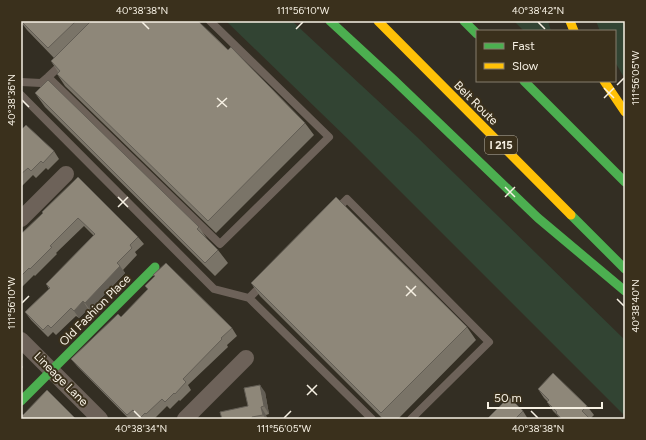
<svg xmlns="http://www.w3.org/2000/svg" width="646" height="440" font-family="Figtree,sans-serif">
<rect width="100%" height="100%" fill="#332e23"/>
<path fill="#324433" d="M226,21H292L417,137L625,340V416L351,142Z
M514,21H548L551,31H524Z
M596,21H625V79L615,62V31H600Z"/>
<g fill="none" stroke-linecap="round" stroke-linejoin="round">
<path stroke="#6d6259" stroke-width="8" d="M48,77L220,244L329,137L210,21
M21,82L41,83L48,77L64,62
M21,95L214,289L249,298L372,419
M335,211L347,199L489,342L411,419
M249,298L264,283"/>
<path stroke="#6d6259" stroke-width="16" d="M21,219L66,174
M21,340L100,419
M185,419L246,358"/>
<path stroke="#4caf50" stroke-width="9" d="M330,21L394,80L538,218L625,291
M464,21L477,34
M524,81L625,182
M571,215L625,269
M21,401L155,267"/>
<path stroke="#ffc107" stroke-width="9" d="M378,21L571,215
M570,21L574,31
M604,81L625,112"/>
</g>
<path fill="#7a7468" d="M21,21H198L305,123L314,135L216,233L65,86L57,74L58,72L51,61L54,58L27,30L21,22Z
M35,93L199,227L208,240L218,250L228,263L215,276L45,107Z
M21,130L54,151L59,159L48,170L46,168L36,178L33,175L21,187Z
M101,200L138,237L144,244L135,252L137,255L123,270L125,273L90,310L88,309L79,318L76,316L56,335L53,332L48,337L31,320L25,312L49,289L46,284L94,236L84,226L56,253L57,254L35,276L34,275L21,288V234Z
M153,275L232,328L237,336L227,345L228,347L188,385L191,390L180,401L179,400L170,409L167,406L154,419H139L138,418L137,419H129L77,366L71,359L121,317L148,290L145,286L155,277Z
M251,283L467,327L476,340L398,419H383L260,296Z
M21,364L23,367L21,370Z
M538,389L587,406L594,415L590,419H561L553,411L547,402V401L544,398Z
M265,392L269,414L266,415L267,419H222L248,406Z
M523,411L528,419H487Z"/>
<path fill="#635e55" d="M120,266L125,273L90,310L85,303Z
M83,301L88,309L79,318L74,311Z
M260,385L265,392L269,414L264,406Z
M261,407L266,415L267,419H266L263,415Z"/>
<path fill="#8e8779" stroke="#635e55" d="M21,21H76L48,48Z
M91,21H198L228,50L231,47L305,123L208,221L57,74L60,71L51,61Z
M48,80L199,227L197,229L218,250L205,263L35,93Z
M26,125L54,151L43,163L41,161L31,171L28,168L21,174V130Z
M78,177L138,237L130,245L132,248L117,263L120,266L85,303L83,301L74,311L71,308L51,328L48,325L43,330L25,312L50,288L46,284L95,234L78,218L50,246L52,247L30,269L29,268L21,276V234L43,213L42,212Z
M336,197L467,327L381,413L251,283Z
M166,263L232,328L221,338L222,339L183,379L186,382L175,394L174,393L165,402L162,399L146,414L145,413L140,418L133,410L127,415L71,359L118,314L121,317L148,289L145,286L155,276L153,275Z
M553,373L587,406L582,411L590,419H562L556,413L557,412L547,402L549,400L538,389Z
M260,385L264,406L261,407L263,415L252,417V419H222L220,412L248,406L244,388Z
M47,390L76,419H21V413L23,415Z
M509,397L523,411L515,419H487Z"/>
<path fill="none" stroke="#f6f0e3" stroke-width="1.5" d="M142,22L149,29M538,22L545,29M296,29L303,22M617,85L624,78M604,88L614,98M217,98L227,107M604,98L614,88M22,100L29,107M217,107L227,98M505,187L515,197M118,197L128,207M505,197L515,187M118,207L128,197M406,286L416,296M406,296L416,286M617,299L624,306M22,303L29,296M307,385L317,395M307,395L317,385M134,411L141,418M531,411L538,418M284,418L291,411"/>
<g text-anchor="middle" stroke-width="4" stroke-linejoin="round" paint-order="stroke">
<rect fill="#3a301c" stroke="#beb6a7" stroke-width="1" x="485" y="136" width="32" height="18" rx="3"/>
<g font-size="11" font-weight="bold" fill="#f6f0e3">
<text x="501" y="149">I 215</text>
</g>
<g font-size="12" fill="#f6f0e3" stroke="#3a301c">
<text transform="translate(476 103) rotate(45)" y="4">Belt Route</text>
<text transform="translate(95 310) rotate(-45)" y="4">Old Fashion Place</text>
<text transform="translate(61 379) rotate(45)" y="4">Lineage Lane</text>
</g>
</g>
<rect width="646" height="440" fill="none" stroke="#3a301c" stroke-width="44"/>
<rect x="476" y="30" width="140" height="52" fill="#3a301c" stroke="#857d6c"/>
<rect x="484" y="43" width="20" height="6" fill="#4caf50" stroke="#857d6c"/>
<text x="512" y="50" font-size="12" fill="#f6f0e3">Fast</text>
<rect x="484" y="63" width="20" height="6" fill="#ffc107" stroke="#857d6c"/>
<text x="512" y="70" font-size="12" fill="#f6f0e3">Slow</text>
<path d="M488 402v6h114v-6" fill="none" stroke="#f6f0e3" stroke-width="2"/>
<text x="494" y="402" font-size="12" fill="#f6f0e3" stroke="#3a301c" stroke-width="3" paint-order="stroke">50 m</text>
<rect x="22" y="22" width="602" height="396" fill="none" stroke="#f6f0e3" stroke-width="1.5"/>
<g font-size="10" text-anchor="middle" fill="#f6f0e3">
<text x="142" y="14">40°38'38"N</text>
<text x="303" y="14">111°56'10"W</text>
<text x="538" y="14">40°38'42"N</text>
<text transform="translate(635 78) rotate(-90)" y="4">111°56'05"W</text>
<text transform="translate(11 100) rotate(-90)" y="4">40°38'36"N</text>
<text transform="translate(11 303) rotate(-90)" y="4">111°56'10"W</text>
<text transform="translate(635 306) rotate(-90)" y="4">40°38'40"N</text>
<text x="141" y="432">40°38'34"N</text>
<text x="284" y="432">111°56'05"W</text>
<text x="538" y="432">40°38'38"N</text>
</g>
</svg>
